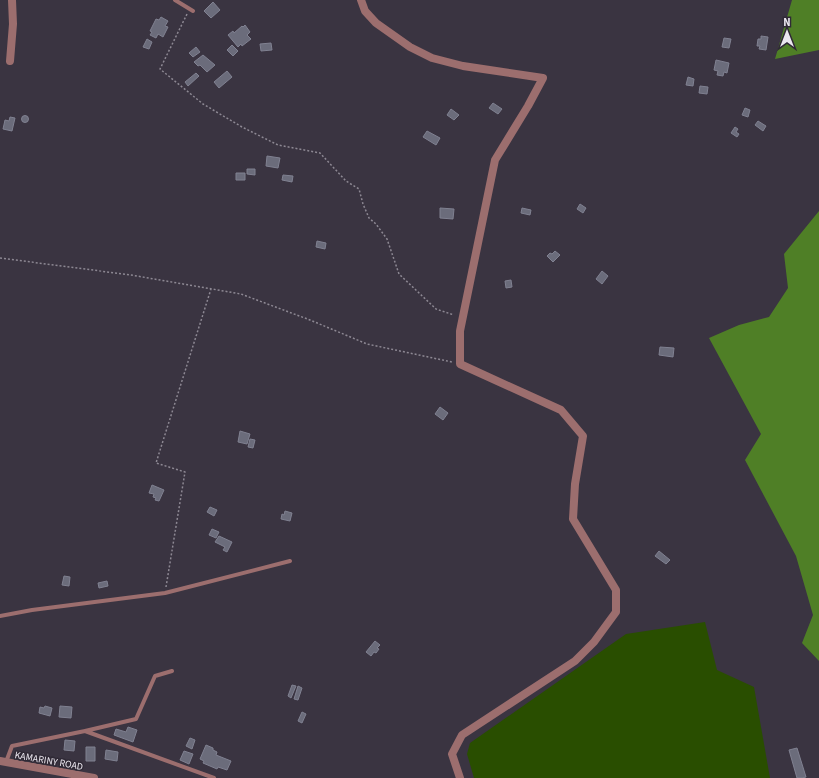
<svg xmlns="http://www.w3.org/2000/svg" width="819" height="778" font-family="'Source Sans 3',sans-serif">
<rect width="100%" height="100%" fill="#3a3441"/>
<path fill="#294e00" d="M705,622L717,670L754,687L770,778H474L467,754L470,743L626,634Z"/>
<path fill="#4f7f26" d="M792,0H819V50L775,59Z
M819,211V661L802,643L813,615L796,556L745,460L761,434L709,338L739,325L769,317L788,288L784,254Z"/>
<path fill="#6b6c7b" stroke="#808191" d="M213,2L220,10L211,18L204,11Z
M161,17L168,21L165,26L168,27L163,37L158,34L156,38L150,35L152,32L150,31L156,19L159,20Z
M245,25L250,32L247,35L251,39L242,46L241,44L238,47L228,35L233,31L234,33L242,26L243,27Z
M761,36L768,37L766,50L759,49L760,46H757L758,39H761Z
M724,38L731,39L729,48L722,47Z
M147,39L152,42L149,49L143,47Z
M271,43L272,50L261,51L260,44Z
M232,45L238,51L233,56L227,50Z
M196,47L200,52L193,57L189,53Z
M203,55L215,65L207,72L200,65L198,66L194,62Z
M716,60L729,63L727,73L724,72L723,76L717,75L718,71L714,70Z
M227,71L232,77L219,88L214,82Z
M196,73L199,76L188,86L185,82Z
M688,77L694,79L693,86L686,85Z
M700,86L708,87L707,94L699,93Z
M493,103L502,109L498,114L489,108Z
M745,108L750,110L748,117L742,115Z
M451,109L459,115L454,120L447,115Z
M21.5 119a3.5 3.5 0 1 1 7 0a3.5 3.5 0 1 1-7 0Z
M10,117L15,118L12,131L3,129L5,120L9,121Z
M758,121L766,126L763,131L755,125Z
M735,127L738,129L736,132L739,134L737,137L731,133Z
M427,131L440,138L436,145L423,137Z
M267,156L280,158L278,168L266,166Z
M247,169H255V175L247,174Z
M236,173H245V180H236Z
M283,175L293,176L292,182L282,180Z
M580,204L586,208L583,213L577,209Z
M440,208L454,209L453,219L440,218Z
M522,208L531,210L530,215L521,213Z
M317,241L326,243L325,249L316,247Z
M555,251L560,255L553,262L547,256L550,253L552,254Z
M602,271L608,276L602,284L596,279Z
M511,280L512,287L506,288L505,281Z
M660,347L674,348L673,357L659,355Z
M440,407L448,413L443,420L435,414Z
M240,431L250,434L247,444L238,442Z
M250,439L255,440L253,448L248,447Z
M152,485L164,490L159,501L155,500L156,498L153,497L154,494L149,493Z
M210,507L217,510L214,516L207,512Z
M285,511L292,513L290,521L281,519L282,514L284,515Z
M212,529L219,532L216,538L209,535Z
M219,536L232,542L227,552L223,550L225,547L215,542Z
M659,551L670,560L666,564L655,556Z
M64,576L70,577L69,586L62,585Z
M107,581L108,586L99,588L98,583Z
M375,641L380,645L377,648L379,649L376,653L374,652L371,656L366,652Z
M292,685L296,686L291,698L288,696Z
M298,686L302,688L298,700L294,699Z
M45,706L52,708L50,716L39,713L40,707L44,708Z
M60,706L72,707L71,718L59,717Z
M302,712L306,714L302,723L298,721Z
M128,727L137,730L133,742L114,735L116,729L126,732Z
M190,738L195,740L192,749L186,746Z
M65,740L75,741L74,751L64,750Z
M206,745L213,748V750L217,752L216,755L231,761L227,770L218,767L217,769L203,763L204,761L200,759Z
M86,747H95V761H86Z
M797,748L806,777L802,778H797L789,750Z
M106,750L118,752L117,761L105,759Z
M184,751L193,754L189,764L180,760Z"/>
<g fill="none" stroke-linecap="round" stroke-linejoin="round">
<path stroke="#8d8893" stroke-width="1.5" stroke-dasharray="2 2" stroke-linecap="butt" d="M187,14L160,69L203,104L242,127L278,145L320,153L346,181L359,189L363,204L369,218L376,224L387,239L399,274L436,309L454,315
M0,258L131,275L241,294L310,320L367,344L452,362
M166,587L185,472L156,463L211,289"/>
<path stroke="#9c6e6e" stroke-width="4" d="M175,0L193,11
M0,616L32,610L165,593L290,561
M85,731L136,719L155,676L172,671
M6,762L12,746L85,731L214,778"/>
<path stroke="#9c6e6e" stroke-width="8" d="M361,0L365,11L376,23L410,47L432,58L463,66L543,78L528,106L495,160L460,331V364L561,410L583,436L575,484L573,519L616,590V612L594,642L575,661L462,735L452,754L460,778
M10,61L13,24L12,0
M0,761L94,778"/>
</g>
<g text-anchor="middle" stroke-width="3" stroke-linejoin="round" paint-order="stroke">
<g font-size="10" fill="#ebe7ef" stroke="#302a36">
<text transform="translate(49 760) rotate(10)" y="4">KAMARINY ROAD</text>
</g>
</g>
<g transform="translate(787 32)" stroke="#302a36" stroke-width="3" paint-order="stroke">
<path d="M0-3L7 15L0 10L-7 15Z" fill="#ebe7ef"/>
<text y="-6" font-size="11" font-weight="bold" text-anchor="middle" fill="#ebe7ef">N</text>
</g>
</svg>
